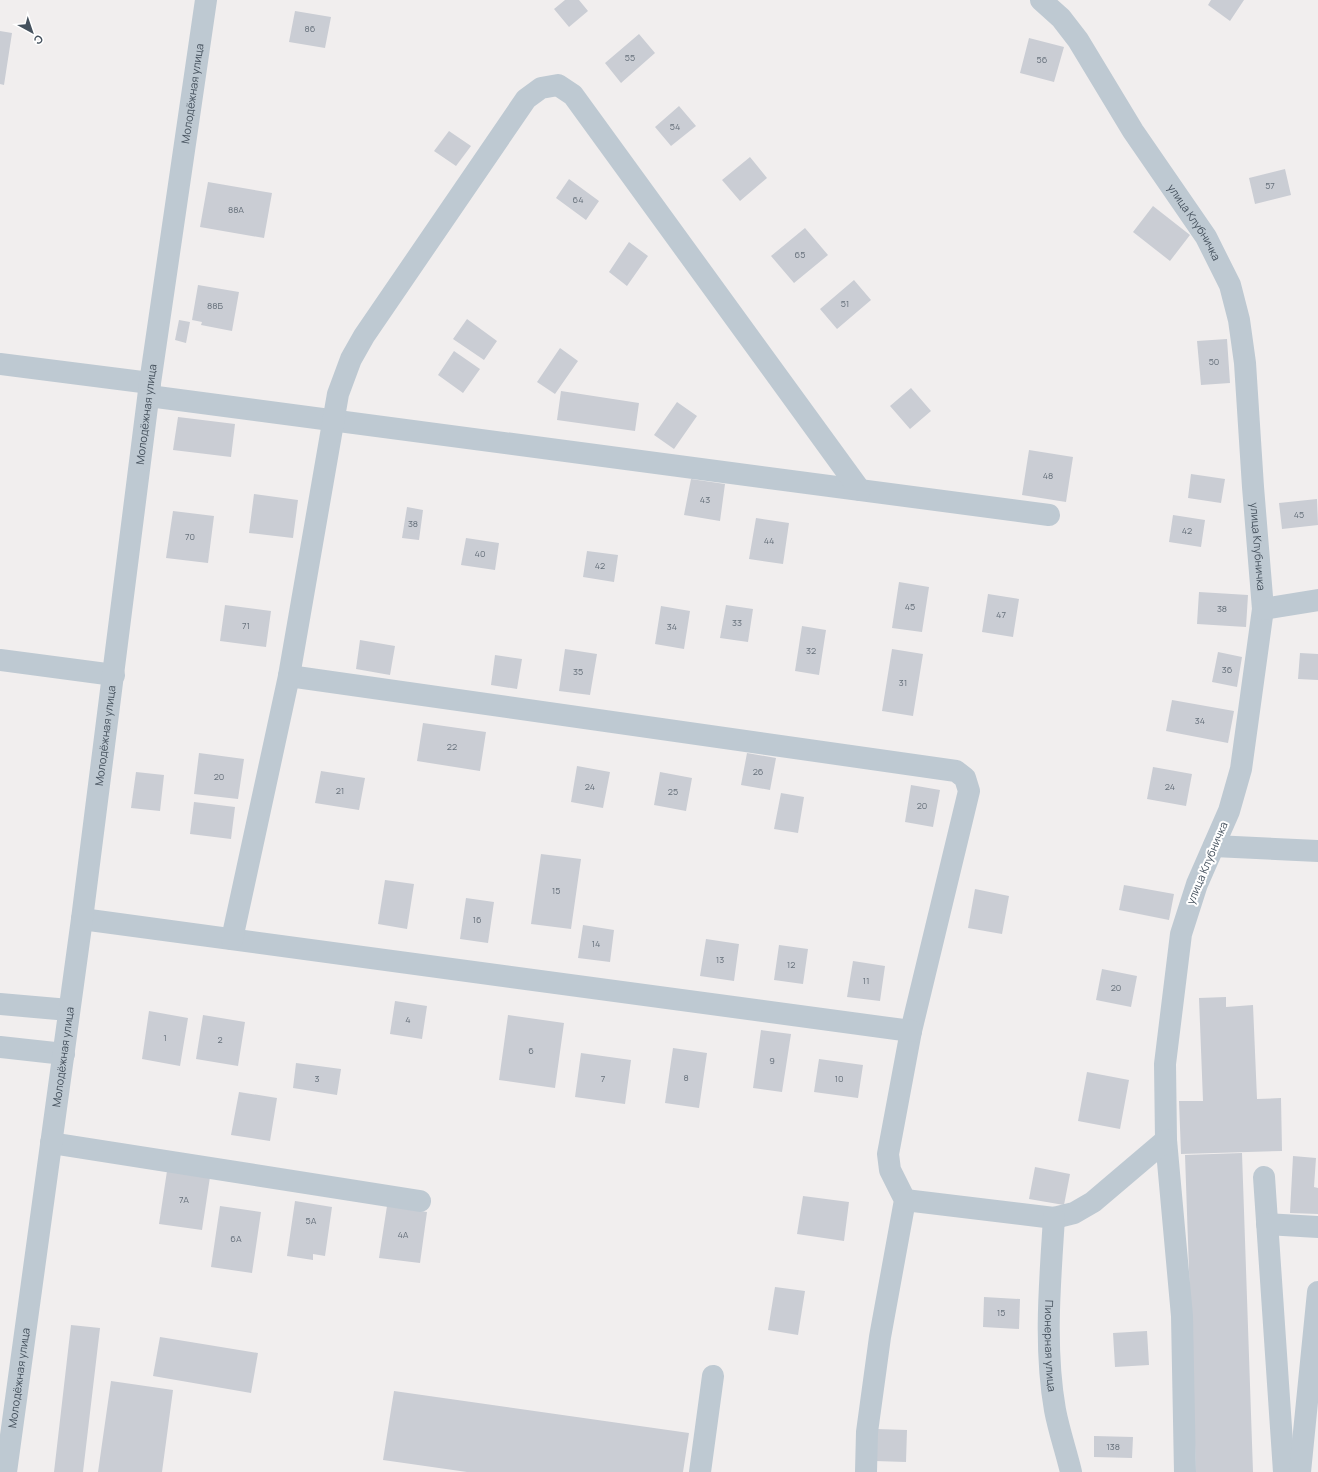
<svg xmlns="http://www.w3.org/2000/svg" width="1318" height="1472" font-family="Manrope,sans-serif">
<rect width="100%" height="100%" fill="#f1eeee"/>
<path fill="#cacdd4" d="M565,0H579L588,11L569,27L554,9Z
M1211,0H1244L1230,21L1208,5Z
M295,11L331,17L325,48L289,42Z
M0,31L12,33L4,85L0,84Z
M639,34L655,53L621,83L605,63Z
M1029,38L1064,47L1054,82L1020,73Z
M679,106L696,126L671,146L655,127Z
M449,131L471,146L456,166L434,151Z
M750,157L767,178L740,201L722,180Z
M1285,169L1291,195L1255,204L1249,178Z
M569,179L599,201L586,220L556,198Z
M208,182L272,193L264,238L200,227Z
M1153,206L1190,235L1170,261L1133,232Z
M805,228L828,255L794,283L771,256Z
M629,242L648,256L627,286L609,272Z
M854,280L871,300L837,329L820,309Z
M198,285L239,292L232,331L201,325L202,322L192,320Z
M467,319L497,341L484,360L453,339Z
M179,320L190,322L186,343L175,340Z
M1227,339L1230,383L1201,385L1197,341Z
M560,348L578,361L555,394L537,382Z
M454,351L480,369L463,393L438,375Z
M911,388L931,411L910,429L890,406Z
M561,391L639,403L635,431L557,420Z
M677,402L697,416L674,449L654,435Z
M178,417L235,424L231,457L173,450Z
M1029,450L1073,457L1066,502L1022,495Z
M1191,474L1225,479L1221,503L1188,498Z
M691,479L725,484L720,521L684,515Z
M254,494L298,500L293,538L249,533Z
M1317,499L1318,525L1282,529L1279,503Z
M407,507L423,510L419,540L402,538Z
M173,511L214,516L208,563L166,558Z
M1173,515L1205,520L1201,547L1169,542Z
M756,518L789,523L783,564L749,559Z
M466,538L499,543L495,570L461,565Z
M587,551L618,555L614,582L583,577Z
M899,582L929,587L922,632L892,628Z
M1199,592L1248,595L1246,627L1197,624Z
M988,594L1019,599L1013,637L982,632Z
M225,605L271,611L266,647L220,641Z
M726,605L753,609L748,642L720,638Z
M661,606L690,611L684,649L655,644Z
M802,626L826,630L819,675L795,671Z
M360,640L395,646L390,675L356,669Z
M565,649L597,654L590,695L559,691Z
M892,649L923,654L913,716L882,711Z
M1218,652L1242,657L1237,687L1212,682Z
M1300,653L1318,654V680L1298,679Z
M495,655L522,659L517,689L491,685Z
M1172,700L1234,711L1228,743L1166,731Z
M423,723L486,732L480,771L417,761Z
M199,753L244,759L238,799L194,794Z
M747,753L776,758L770,790L741,785Z
M577,766L610,772L603,808L571,802Z
M1153,767L1192,774L1186,806L1147,799Z
M321,771L365,778L359,810L315,803Z
M136,772L164,775L160,811L131,808Z
M660,772L692,778L686,811L654,805Z
M911,785L940,790L933,827L905,822Z
M781,793L804,797L798,833L774,829Z
M194,802L235,807L231,839L190,834Z
M541,854L581,859L571,929L531,924Z
M385,880L414,884L407,929L378,924Z
M1124,885L1174,894L1169,920L1119,910Z
M975,889L1009,896L1002,934L968,928Z
M466,898L494,902L488,943L460,939Z
M583,925L614,930L610,962L578,958Z
M706,939L739,944L734,981L700,976Z
M779,945L808,949L803,984L774,980Z
M853,961L885,966L880,1001L847,997Z
M1102,969L1137,976L1131,1007L1096,1000Z
M1226,997V1007L1253,1005L1257,1099L1281,1098L1282,1151L1181,1154L1179,1101H1203L1199,998Z
M395,1001L427,1006L422,1039L390,1034Z
M149,1011L188,1018L180,1066L142,1059Z
M203,1015L245,1022L238,1066L196,1059Z
M508,1015L564,1023L555,1088L499,1080Z
M761,1030L791,1034L782,1092L753,1088Z
M673,1048L707,1053L699,1108L665,1103Z
M581,1053L631,1060L625,1104L575,1097Z
M819,1059L863,1065L858,1098L814,1092Z
M296,1063L341,1069L337,1095L293,1088Z
M1087,1072L1129,1080L1120,1129L1078,1121Z
M239,1092L277,1098L270,1141L231,1135Z
M1242,1153L1253,1472H1196L1185,1155Z
M1293,1156L1316,1158L1314,1187L1318,1188V1214L1290,1213Z
M1035,1167L1070,1174L1064,1205L1029,1199Z
M167,1171L210,1177L202,1230L159,1224Z
M803,1196L849,1202L844,1241L797,1234Z
M295,1201L332,1207L325,1256L313,1254V1260L287,1256Z
M220,1206L261,1212L252,1273L211,1267Z
M387,1206L427,1212L420,1263L379,1258Z
M775,1287L805,1291L798,1335L768,1330Z
M984,1297L1020,1299L1019,1329L983,1327Z
M71,1325L100,1328L83,1472H54Z
M1147,1331L1149,1365L1115,1367L1113,1333Z
M160,1337L258,1353L251,1393L153,1376Z
M111,1381L173,1390L162,1472H98Z
M394,1391L689,1433L683,1472H467L383,1460Z
M876,1429L907,1430L906,1462L875,1461Z
M1094,1436L1133,1437L1132,1458L1094,1457Z"/>
<g fill="none" stroke-linecap="round" stroke-linejoin="round">
<g stroke="#bec9d2" stroke-width="22">
<path id="s1" d="M1041,0L1061,18L1078,40L1133,131L1206,237L1230,285L1239,320L1245,363L1253,487L1263,609L1241,769L1229,811L1197,884L1181,934L1165,1064L1166,1140L1182,1316L1185,1472"/>
<path d="M0,364L150,383"/>
<path d="M149,396L1049,515"/>
<path d="M1263,609L1318,600"/>
<path d="M0,660L114,675"/>
<path d="M289,676L956,771L965,778L969,791L911,1031L888,1154L890,1170L905,1200L880,1337L867,1432L866,1472"/>
<path d="M1214,846L1318,851"/>
<path d="M82,919L911,1031"/>
<path d="M232,939L289,676L338,394L351,359L364,336L526,99L541,88L558,85L573,95L860,490"/>
<path d="M0,1004L69,1010"/>
<path d="M0,1047L64,1054"/>
<path d="M51,1143L420,1201"/>
<path d="M1264,1177L1284,1472"/>
<path d="M905,1200L1054,1218L1074,1213L1093,1202L1166,1140"/>
<path id="s2" d="M1054,1218C1050,1282 1044,1347 1055,1410C1059,1431 1066,1451 1071,1472"/>
<path d="M1267,1224L1318,1227"/>
<path id="s3" d="M6,1472L82,919L150,383L206,0"/>
<path d="M700,1472L713,1376"/>
<path d="M1300,1472L1318,1292"/>
</g>
</g>
<g text-anchor="middle" stroke-width="4" stroke-linejoin="round" paint-order="stroke">
<g font-size="9" fill="#66707b">
<text x="310" y="32">86</text>
<text x="630" y="61">55</text>
<text x="1042" y="63">56</text>
<text x="675" y="130">54</text>
<text x="1270" y="189">57</text>
<text x="578" y="203">64</text>
<text x="236" y="213">88А</text>
<text x="800" y="258">65</text>
<text x="845" y="307">51</text>
<text x="215" y="309">88Б</text>
<text x="1214" y="365">50</text>
<text x="1048" y="479">48</text>
<text x="705" y="503">43</text>
<text x="1299" y="518">45</text>
<text x="413" y="527">38</text>
<text x="1187" y="534">42</text>
<text x="190" y="540">70</text>
<text x="769" y="544">44</text>
<text x="480" y="557">40</text>
<text x="600" y="569">42</text>
<text x="910" y="610">45</text>
<text x="1222" y="612">38</text>
<text x="1001" y="618">47</text>
<text x="737" y="626">33</text>
<text x="246" y="629">71</text>
<text x="672" y="630">34</text>
<text x="811" y="654">32</text>
<text x="1227" y="673">36</text>
<text x="578" y="675">35</text>
<text x="903" y="686">31</text>
<text x="1200" y="724">34</text>
<text x="452" y="750">22</text>
<text x="758" y="775">26</text>
<text x="219" y="780">20</text>
<text x="590" y="790">24</text>
<text x="1170" y="790">24</text>
<text x="340" y="794">21</text>
<text x="673" y="795">25</text>
<text x="922" y="809">20</text>
<text x="556" y="894">15</text>
<text x="477" y="923">16</text>
<text x="596" y="947">14</text>
<text x="720" y="963">13</text>
<text x="791" y="968">12</text>
<text x="866" y="984">11</text>
<text x="1116" y="991">20</text>
<text x="408" y="1023">4</text>
<text x="165" y="1041">1</text>
<text x="220" y="1043">2</text>
<text x="531" y="1054">6</text>
<text x="772" y="1064">9</text>
<text x="686" y="1081">8</text>
<text x="317" y="1082">3</text>
<text x="603" y="1082">7</text>
<text x="839" y="1082">10</text>
<text x="184" y="1203">7А</text>
<text x="311" y="1224">5А</text>
<text x="403" y="1238">4А</text>
<text x="236" y="1242">6А</text>
<text x="1001" y="1316">15</text>
<text x="1113" y="1450">138</text>
</g>
<g font-size="11" fill="#45515d" stroke="#fff">
<text dy="4" stroke="none"><textPath href="#s3" startOffset="1391">Молодёжная улица</textPath></text>
<text dy="4" stroke="none"><textPath href="#s1" startOffset="271">улица Клубничка</textPath></text>
<text dy="4" stroke="none"><textPath href="#s3" startOffset="1067">Молодёжная улица</textPath></text>
<text dy="4" stroke="none"><textPath href="#s1" startOffset="607">улица Клубничка</textPath></text>
<text dy="4" stroke="none"><textPath href="#s3" startOffset="743">Молодёжная улица</textPath></text>
<text transform="translate(1207 863) rotate(-67)" y="4">улица Клубничка</text>
<text dy="4" stroke="none"><textPath href="#s3" startOffset="419">Молодёжная улица</textPath></text>
<text dy="4" stroke="none"><textPath href="#s2" startOffset="128">Пионерная улица</textPath></text>
<text dy="4" stroke="none"><textPath href="#s3" startOffset="95">Молодёжная улица</textPath></text>
</g>
</g>
<g transform="translate(32 32) rotate(140)" stroke="#ffffff" stroke-width="3" paint-order="stroke">
<path d="M0-3L7 15L0 10L-7 15Z" fill="#45515d"/>
<text y="-6" font-size="11" font-weight="bold" text-anchor="middle" fill="#45515d">С</text>
</g>
</svg>
